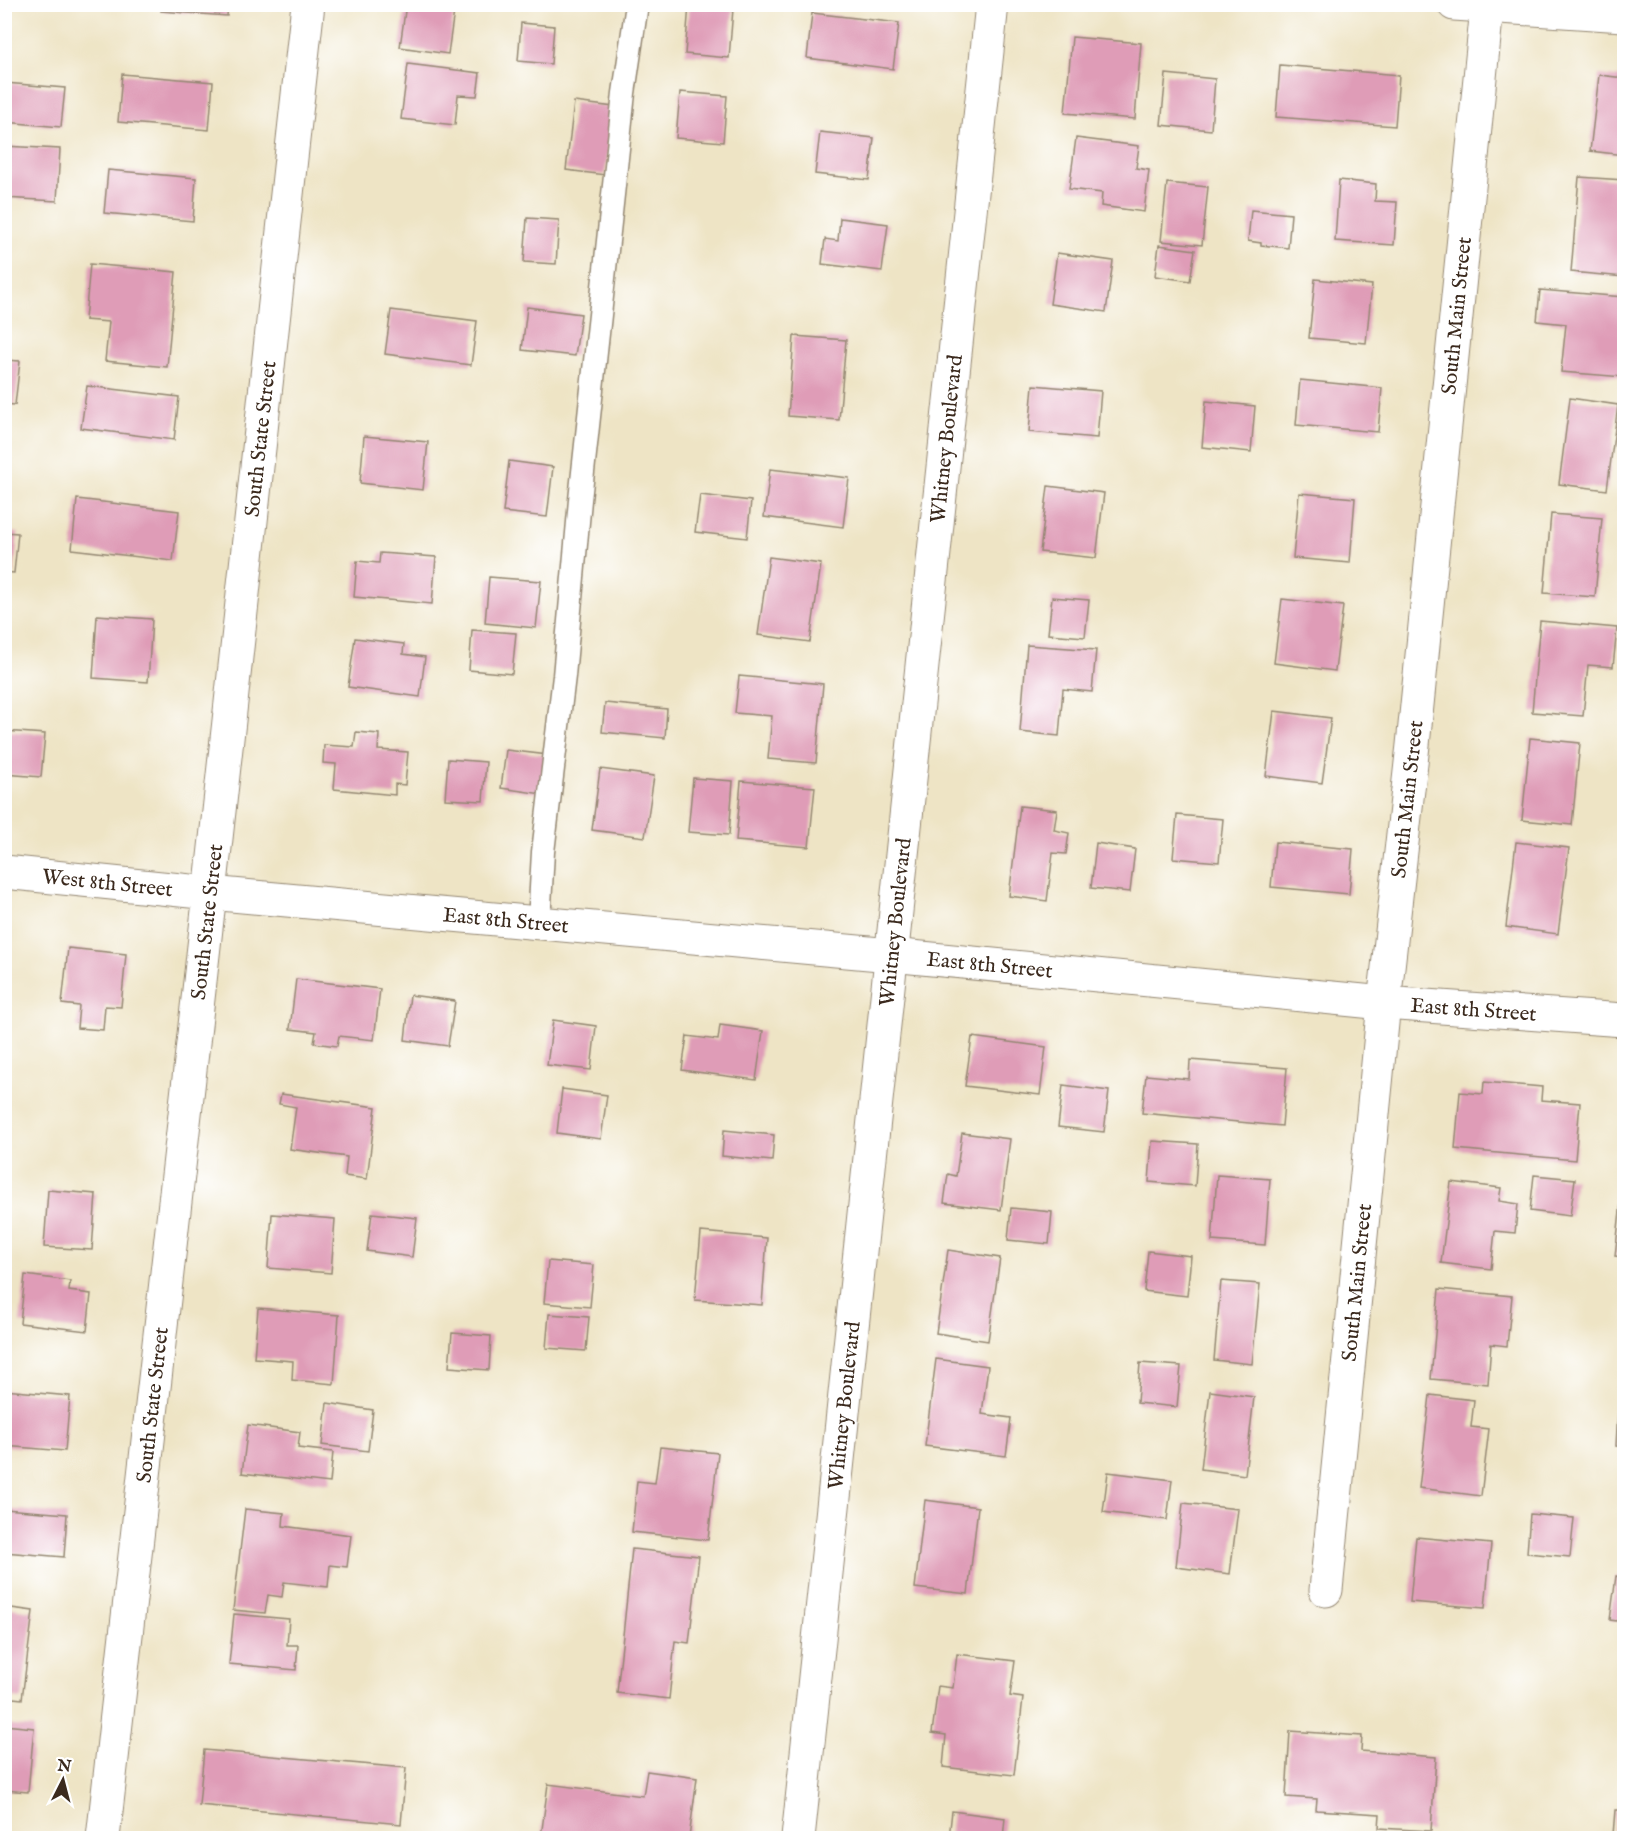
<svg xmlns="http://www.w3.org/2000/svg" width="1629" height="1843" font-family="'IM FELL English',serif">
<rect width="100%" height="100%" fill="#fff"/>
<filter id="ink" filterUnits="userSpaceOnUse"><feTurbulence type="fractalNoise" baseFrequency=".0167" numOctaves="2"/><feDisplacementMap in="SourceGraphic" scale="12" xChannelSelector="R" yChannelSelector="G"/><feConvolveMatrix kernelMatrix="1 2 1 2 8 2 1 2 1" color-interpolation-filters="sRGB"/></filter>
<filter id="wash" filterUnits="userSpaceOnUse"><feTurbulence type="fractalNoise" baseFrequency=".008" numOctaves="4" result="noise"/><feDisplacementMap in="SourceGraphic" scale="24" xChannelSelector="R" yChannelSelector="G"/><feGaussianBlur stdDeviation="1.35" result="paint"/><feColorMatrix in="noise" values="0 0 0 0 0 0 0 0 0 0 0 0 0 0 0 0 0 1.4 0 .05"/><feComposite in="paint" operator="in"/></filter>
<g filter="url(#wash)">
<rect width="100%" height="100%" fill="#eee4c5"/>
<g id="blocks">
<path fill="#df9cb7" d="M162,4H228L227,16L161,11Z
M406,4H455L448,54L400,47Z
M689,5L733,9L729,58L685,54Z
M812,13L899,23L893,69L807,58Z
M521,23L554,26L551,64L518,61Z
M1072,37L1141,43L1135,119L1065,113Z
M408,64L480,73L477,96L458,95L455,125L401,119Z
M1280,65L1399,75L1395,126L1276,117Z
M122,74L213,82L209,130L118,122Z
M1166,74L1215,79L1211,130L1161,125Z
M1599,75L1624,78V155L1590,151Z
M5,83L65,88L61,127L5,122Z
M680,92L727,96L723,142L676,138Z
M574,102L614,107L605,175L566,170Z
M820,132L874,138L869,180L815,174Z
M1076,138L1139,146L1136,168L1149,170L1144,212L1101,206L1102,193L1069,189Z
M4,146L60,149L57,201L4,198Z
M108,170L196,178L193,221L104,213Z
M1579,177L1624,180V277L1571,272Z
M1339,180L1376,184L1375,201L1397,202L1394,245L1335,241Z
M1167,183L1208,187L1202,245L1161,241Z
M1251,210L1291,214L1288,248L1261,245V243L1248,241Z
M527,218L559,220L556,264L524,262Z
M840,218L888,224L882,271L822,264L825,239L838,241Z
M1159,245L1195,250L1190,281L1155,276Z
M1057,253L1113,261L1106,312L1050,304Z
M90,264L176,272L167,367L105,361L109,322L85,320Z
M1315,279L1372,285L1366,343L1309,338Z
M1540,290L1624,297V377L1561,372L1566,324L1537,321Z
M527,307L581,314L575,356L522,350Z
M391,310L477,321L471,365L385,354Z
M794,336L846,340L839,420L788,416Z
M4,360L20,361L15,405L4,404Z
M1300,380L1382,388L1378,432L1296,425Z
M1033,385L1101,391L1097,438L1029,432Z
M87,386L179,397L174,440L81,428Z
M1570,398L1618,405L1607,490L1559,484Z
M1206,401L1255,406L1251,452L1202,447Z
M364,436L428,442L423,490L360,483Z
M509,461L553,467L547,517L503,512Z
M770,469L849,478L843,527L764,517Z
M1048,486L1104,493L1096,558L1040,552Z
M1299,493L1355,498L1350,563L1293,558Z
M700,495L751,501L747,538L695,532Z
M77,499L179,511L173,561L72,549Z
M1551,514L1602,518L1595,597L1544,593Z
M4,532L18,533L14,573L4,572Z
M380,553L436,557L432,604L354,597L357,561L379,563Z
M769,557L821,564L810,642L758,635Z
M489,577L541,581L536,628L485,623Z
M1052,597L1089,600L1085,637L1048,634Z
M1282,599L1343,606L1335,671L1274,663Z
M97,615L152,619L148,682L93,678Z
M1540,621L1617,628L1613,667L1588,665L1583,716L1532,712Z
M472,630L516,633L512,674L469,670Z
M355,638L404,644L403,654L425,657L420,697L348,687Z
M1027,645L1096,650L1092,692L1063,689L1059,736L1020,732Z
M739,676L823,684L816,763L768,759L772,716L735,713Z
M605,703L667,709L665,738L602,732Z
M1274,711L1331,718L1322,783L1266,776Z
M4,731L45,734L41,777L4,774Z
M356,732L379,734L378,750L408,752L405,785L395,784V795L334,789L336,764L323,763L324,745L354,747Z
M1530,738L1580,743L1572,825L1522,820Z
M506,750L548,755L542,794L501,788Z
M448,759L486,762L483,801L445,799Z
M600,769L654,776L645,837L592,830Z
M693,778L733,781L729,835L688,832Z
M741,781L815,787L809,847L736,841Z
M1020,806L1057,810L1054,830L1069,833L1066,854L1053,853L1047,901L1009,896Z
M1177,815L1223,819L1219,862L1173,858Z
M1275,842L1353,849L1349,894L1271,887Z
M1516,842L1569,848L1558,934L1506,927Z
M1096,843L1135,849L1130,892L1091,888Z
M68,948L126,954L121,1007L105,1006L103,1030L77,1028L79,1006L62,1004Z
M296,979L380,989L374,1040L339,1036L337,1046L314,1043L316,1032L290,1029Z
M410,995L455,1001L448,1046L405,1040Z
M553,1020L596,1026L591,1070L547,1065Z
M720,1025L763,1031L756,1080L682,1070L687,1036L718,1040Z
M972,1037L1046,1047L1040,1095L965,1086Z
M1190,1060L1287,1068L1282,1126L1142,1113L1146,1075L1189,1079Z
M1484,1082L1542,1087L1541,1100L1580,1103L1575,1160L1455,1149L1460,1092L1483,1094Z
M1063,1085L1109,1091L1104,1132L1058,1127Z
M562,1089L607,1095L601,1139L557,1133Z
M281,1094L376,1107L367,1179L345,1176L347,1157L290,1149L296,1107L279,1104Z
M724,1130L774,1135L772,1161L722,1156Z
M962,1133L1010,1139L1001,1210L944,1203L948,1174L956,1176Z
M1152,1141L1198,1144L1195,1186L1149,1182Z
M1217,1175L1270,1179L1265,1245L1212,1241Z
M1534,1175L1575,1179L1570,1216L1530,1211Z
M1451,1182L1501,1188L1499,1201L1518,1204L1515,1233L1495,1231L1491,1269L1441,1263Z
M1623,1184H1624V1257L1615,1256Z
M48,1190L96,1194L92,1250L44,1247Z
M1011,1208L1052,1212L1049,1244L1008,1240Z
M372,1213L417,1218L412,1257L367,1251Z
M272,1214L335,1219L331,1273L268,1268Z
M701,1232L767,1238L762,1305L695,1300Z
M948,1250L1000,1258L988,1341L936,1333Z
M1148,1251L1191,1256L1187,1296L1144,1291Z
M548,1261L594,1265L590,1307L544,1303Z
M25,1275L70,1281L69,1291L91,1294L87,1331L20,1323Z
M1221,1281L1260,1284L1252,1364L1214,1360Z
M1439,1289L1512,1296L1507,1346L1491,1344L1488,1384L1431,1379Z
M258,1308L339,1315L334,1384L292,1380L293,1361L254,1358Z
M549,1314L589,1317L586,1351L546,1348Z
M452,1333L491,1336L489,1370L449,1367Z
M936,1359L988,1366L982,1414L1011,1418L1006,1456L925,1446Z
M1140,1363L1181,1366L1177,1407L1137,1403Z
M4,1390L70,1396L65,1451L4,1446Z
M1210,1391L1254,1397L1245,1475L1201,1469Z
M1430,1395L1474,1400L1471,1427L1489,1429L1481,1496L1419,1488Z
M327,1403L373,1410L368,1451L322,1445Z
M1618,1409L1624,1410V1447L1616,1446Z
M248,1425L300,1432L298,1448L333,1452L330,1483L242,1473Z
M660,1447L718,1453L708,1540L632,1532L637,1481L655,1483Z
M1108,1472L1172,1480L1167,1520L1103,1512Z
M925,1500L978,1507L968,1594L915,1588Z
M1183,1503L1238,1509L1230,1574L1176,1567Z
M4,1509L67,1514L64,1557L4,1552Z
M245,1509L284,1513L283,1526L351,1535L347,1567L330,1565L328,1587L284,1582L282,1597L268,1595L265,1613L233,1610Z
M1530,1514L1574,1518L1570,1557L1527,1553Z
M1416,1537L1491,1544L1485,1608L1410,1602Z
M632,1549L699,1556L689,1643L675,1641L669,1699L617,1693Z
M1616,1576L1624,1577V1622L1610,1620Z
M4,1607L33,1611L22,1699L4,1697Z
M234,1614L289,1619L287,1645H298L296,1670L229,1664Z
M957,1654L1015,1661L1010,1696L1023,1698L1014,1775L943,1767L946,1735L932,1733L938,1686L953,1688Z
M4,1725L34,1728L28,1792L4,1790Z
M1290,1731L1362,1736L1361,1751L1436,1757L1431,1831L1379,1828L1380,1814L1316,1810L1317,1799L1286,1797Z
M204,1750L406,1768L401,1824L199,1805Z
M647,1771L697,1778L689,1838H552L541,1837L548,1784L643,1796Z
M1615,1810H1624V1837L1613,1835Z
M952,1811L1005,1818L1003,1838H949Z"/>
</g>
</g>
<g filter="url(#ink)">
<use href="#blocks" fill-opacity="0" stroke="#948772" stroke-width="1.5"/>
<g fill="none" stroke-linecap="round" stroke-linejoin="round">
<defs>
<path id="lane" d="M539,923L543,852L564,676L580,500L624,93L637,4"/>
<g id="street">
<path d="M1454,4L1624,15"/>
<path id="s1" d="M4,872L210,893L891,955L1384,1003L1624,1020"/>
<path id="s2" d="M1326,1590L1384,1003L1413,745L1487,8"/>
<path id="s3" d="M798,1838L992,4"/>
</g>
<g id="secondary">
<path id="s4" d="M103,1838L210,893L308,4"/>
</g>
</defs>
<use href="#lane" stroke="#948772" stroke-width="25"/>
<use href="#street" stroke="#948772" stroke-width="35"/>
<use href="#secondary" stroke="#948772" stroke-width="35"/>
<use href="#lane" stroke="#fff" stroke-width="22"/>
<use href="#street" stroke="#fff" stroke-width="33"/>
<use href="#secondary" stroke="#fff" stroke-width="33"/>
</g>
</g>
<g text-anchor="middle" stroke-width="4.5" stroke-linejoin="round" paint-order="stroke">
<g font-size="21" fill="#3b2a1e" stroke="#fff">
<text dy="7" stroke="none"><textPath href="#s2" startOffset="1281">South Main Street</textPath></text>
<text dy="7" stroke="none"><textPath href="#s3" startOffset="1407">Whitney Boulevard</textPath></text>
<text dy="7" stroke="none"><textPath href="#s4" startOffset="1408">South State Street</textPath></text>
<text dy="7" stroke="none"><textPath href="#s2" startOffset="795">South Main Street</textPath></text>
<text dy="7" stroke="none"><textPath href="#s1" startOffset="104">West 8th Street</textPath></text>
<text dy="7" stroke="none"><textPath href="#s1" startOffset="504">East 8th Street</textPath></text>
<text dy="7" stroke="none"><textPath href="#s3" startOffset="921">Whitney Boulevard</textPath></text>
<text dy="7" stroke="none"><textPath href="#s4" startOffset="922">South State Street</textPath></text>
<text dy="7" stroke="none"><textPath href="#s1" startOffset="990">East 8th Street</textPath></text>
<text dy="7" stroke="none"><textPath href="#s1" startOffset="1476">East 8th Street</textPath></text>
<text dy="7" stroke="none"><textPath href="#s2" startOffset="309">South Main Street</textPath></text>
<text dy="7" stroke="none"><textPath href="#s4" startOffset="436">South State Street</textPath></text>
<text dy="7" stroke="none"><textPath href="#s3" startOffset="435">Whitney Boulevard</textPath></text>
</g>
</g>
<rect width="1629" height="1843" fill="none" stroke="#fff" stroke-width="24"/>
<g transform="translate(63 1780) rotate(6)" stroke="#ffffff" stroke-width="4.5" paint-order="stroke">
<path d="M0-4.5L10 22L0 15L-10 22Z" fill="#3b2a1e"/>
<text y="-9" font-size="16" font-weight="bold" text-anchor="middle" fill="#3b2a1e">N</text>
</g>
</svg>
